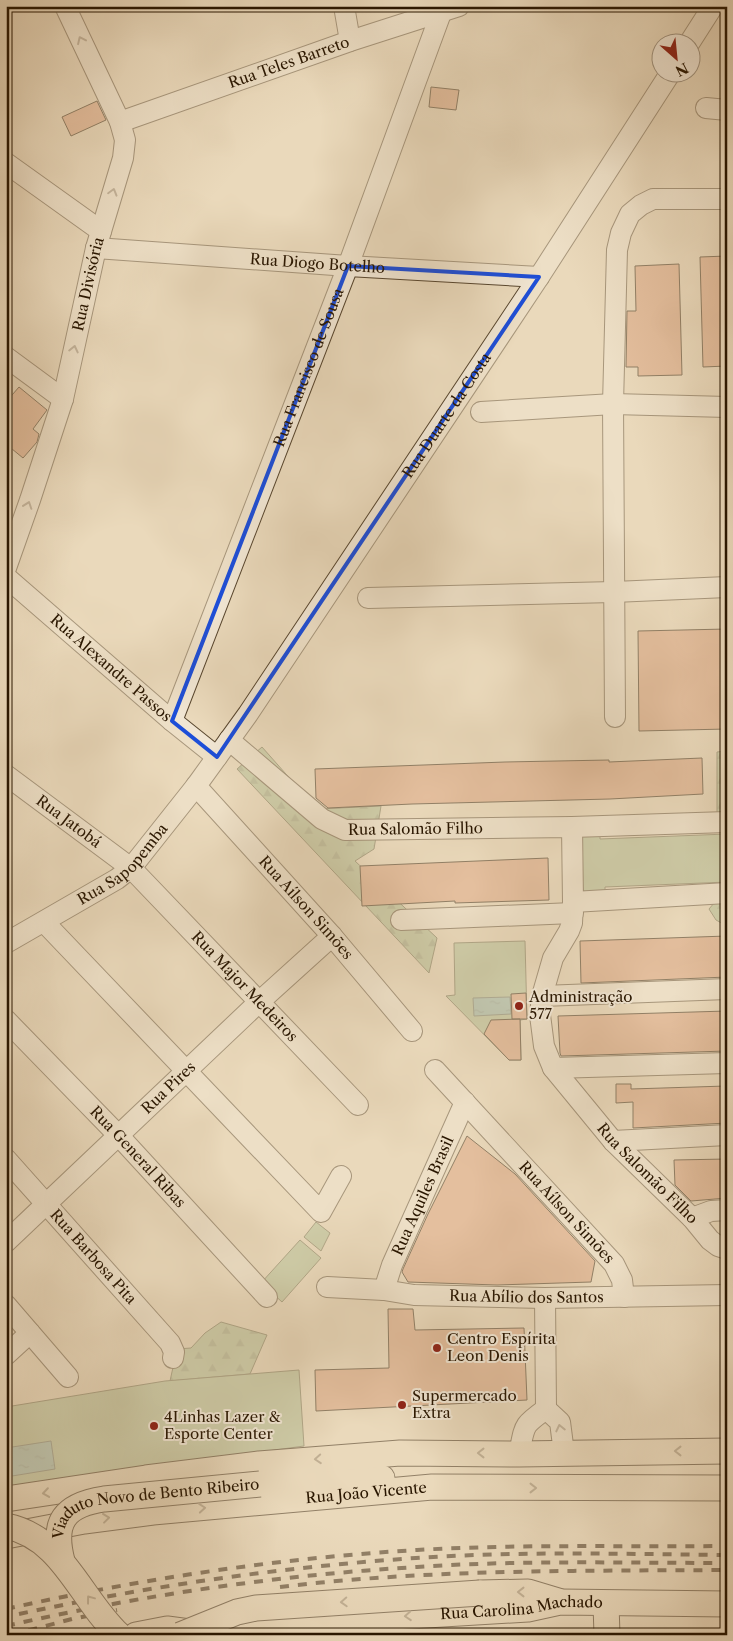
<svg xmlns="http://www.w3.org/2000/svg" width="733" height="1641" font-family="'Libre Caslon Text',serif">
<defs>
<pattern id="forest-firs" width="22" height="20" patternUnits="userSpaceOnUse" patternTransform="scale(1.25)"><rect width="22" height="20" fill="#b2c094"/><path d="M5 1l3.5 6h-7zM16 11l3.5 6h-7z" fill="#99a47e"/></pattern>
<pattern id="water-ripples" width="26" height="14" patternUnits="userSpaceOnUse" patternTransform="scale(1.25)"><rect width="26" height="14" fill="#98baad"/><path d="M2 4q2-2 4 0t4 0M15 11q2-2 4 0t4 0" fill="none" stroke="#839f93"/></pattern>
</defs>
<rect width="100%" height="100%" fill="#ead9bb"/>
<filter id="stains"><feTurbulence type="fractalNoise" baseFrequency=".004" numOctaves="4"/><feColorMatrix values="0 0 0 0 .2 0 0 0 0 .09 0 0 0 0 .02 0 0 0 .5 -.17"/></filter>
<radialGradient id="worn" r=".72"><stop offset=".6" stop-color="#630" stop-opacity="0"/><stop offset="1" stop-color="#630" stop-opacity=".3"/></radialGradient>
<path fill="url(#forest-firs)" stroke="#6e6b4a" d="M262,747L317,809L381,806L374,849L355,861L437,938L429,973L237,769Z
M727,751V822L717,823V752Z
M720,896H727V926L716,920L709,909Z
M221,1322L267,1335L250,1374L170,1381L177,1349L191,1348L205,1333Z"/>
<path fill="#b2c094" stroke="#6e6b4a" d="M600,830V839L727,834V882L605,887V896H590L583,890L578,837Z
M525,941L527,1019L520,1020L521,1060H509L446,996L455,995L454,943Z
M316,1222L330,1233L321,1251L304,1237Z
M300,1240L321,1258L282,1302L261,1283Z
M299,1370L304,1446L6,1487V1407L165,1381Z"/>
<path fill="url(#water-ripples)" stroke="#6c7868" d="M510,997L511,1014L474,1016L473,998Z
M51,1441L55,1469L6,1477V1448Z"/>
<path fill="#dda17a" stroke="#291600" d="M431,87L459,90L456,110L429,107Z
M97,101L106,120L71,136L62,117Z
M727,256V366L703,367L700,257Z
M679,264L682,375L638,376V367H626L627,311H636L635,266Z
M19,387L47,410L33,429L39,434L37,442L23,458L6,444V402Z
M727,629V729L639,731L638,631Z
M702,758L703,794L610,799L412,804L328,808L316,798L315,769L505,762L609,760V762Z
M548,858L549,900L455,903V901L362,906L360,866Z
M727,936V977L581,983L580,941Z
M526,993L527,1019H512L511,994Z
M727,1011V1051L561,1056L560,1053L558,1016Z
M520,1019L521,1060H509L484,1034L491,1020Z
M616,1084H631V1089L726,1086L727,1123L633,1128V1102L616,1103Z
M467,1136L515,1174L595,1261L591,1282L497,1285L408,1282L402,1272L403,1269L428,1214Z
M727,1159V1198L691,1201L675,1185L674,1160Z
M388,1309H413L415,1330L524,1328L527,1400L316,1411L315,1370L389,1368Z"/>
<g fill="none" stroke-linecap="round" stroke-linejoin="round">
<defs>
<g id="minor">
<path d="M344,6L350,41"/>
<path d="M690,42L713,6"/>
<path d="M706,108L727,110"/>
<path id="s1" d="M120,122L350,41L459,6"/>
<path d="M6,163L101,231"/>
<path id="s2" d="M96,248L348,266L539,277"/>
<path d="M6,357L63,399"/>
<path d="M481,412L613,404L727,407"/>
<path id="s3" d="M6,568L30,500L63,399L96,248L123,158L125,140L120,122L65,6"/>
<path id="s4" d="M6,577L172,721L217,757"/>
<path d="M368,598L614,592L727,587"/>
<path d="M615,717L613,404L617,250L621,233L630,214L641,205L653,199H727"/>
<path id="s5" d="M172,721L348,266L441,13"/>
<path id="s6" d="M229,740L322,819L345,830L572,827L573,902L572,923L569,931L553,958L542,996L540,1015L544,1046L553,1068L613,1141L692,1218L710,1240L718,1246L727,1249"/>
<path id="s7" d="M6,775L131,868L358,1105"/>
<path id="s8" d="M196,786L332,936L412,1031"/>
<path d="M572,827L727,822"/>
<path d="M573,902L727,893"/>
<path d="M401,920L573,913"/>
<path d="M44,922L321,1212L341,1176"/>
<path id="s9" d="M6,943L117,879L131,868L196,786L248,714L539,277L671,72"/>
<path d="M542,996L727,989"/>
<path id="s10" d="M6,1020L119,1136L267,1297"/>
<path d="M553,1068L727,1063"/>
<path id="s11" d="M435,1070L614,1264L622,1280L624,1297"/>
<path d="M613,1141L727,1135"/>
<path id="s12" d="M6,1159L170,1343L174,1352L173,1358"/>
<path d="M692,1218L711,1211L727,1210"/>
<path id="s13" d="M6,1242L259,1002L332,936"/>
<path id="s14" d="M327,1287L384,1290L414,1295L545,1298L727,1295"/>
<path id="s15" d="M384,1290L392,1265L465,1102"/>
<path d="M545,1298L546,1409"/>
<path d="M6,1305L68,1377"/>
<path d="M6,1355L30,1333"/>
<path d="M546,1409L560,1422L564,1453"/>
<path d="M519,1454C525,1425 522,1426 546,1409"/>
</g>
<g id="major">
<path d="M260,1484L362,1476L382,1478"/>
<path d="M6,1499L146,1478L259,1464L400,1453L519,1454L727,1451"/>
<path id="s16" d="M11,1535L84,1521L153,1512L432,1487L727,1488"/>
<path d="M480,1593L528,1592L558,1601"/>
<path d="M606,1604L607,1635"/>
<path id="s17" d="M136,1635L167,1629L212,1635L311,1622L528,1609L560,1602L727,1604"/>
</g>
</defs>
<use href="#minor" stroke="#59472f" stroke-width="22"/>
<use href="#major" stroke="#291600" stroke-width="27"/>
<use href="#minor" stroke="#f1e6d3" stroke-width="20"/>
<use href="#major" stroke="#ead9bb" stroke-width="25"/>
<path stroke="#291600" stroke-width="4" stroke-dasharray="9 9" stroke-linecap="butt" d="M280,1587C428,1569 578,1571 727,1570
M6,1609C141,1579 279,1558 417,1550C520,1544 624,1547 727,1546
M19,1614C150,1586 282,1567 416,1558C519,1551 623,1554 727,1555
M6,1626C142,1595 279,1575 417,1567C520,1560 624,1563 727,1563
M11,1635L72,1619L117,1610"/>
<defs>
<g id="major-bridge">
<path d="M6,1526C63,1537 80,1599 119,1635"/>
<path id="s18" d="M62,1561C52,1522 64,1505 104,1499L260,1484"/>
<path d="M180,1635L237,1612L256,1608L480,1593"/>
</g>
</defs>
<use href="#major-bridge" stroke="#291600" stroke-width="27" stroke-linecap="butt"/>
<use href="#major-bridge" stroke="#ead9bb" stroke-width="25"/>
</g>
<defs><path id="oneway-chevron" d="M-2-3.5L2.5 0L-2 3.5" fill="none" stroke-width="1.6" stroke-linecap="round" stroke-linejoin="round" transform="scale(1.25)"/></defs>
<g stroke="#978874">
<use href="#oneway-chevron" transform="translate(81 40) rotate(-115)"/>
<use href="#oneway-chevron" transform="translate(113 192) rotate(-74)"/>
<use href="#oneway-chevron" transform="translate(74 349) rotate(-77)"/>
<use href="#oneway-chevron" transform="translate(28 505) rotate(-71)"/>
<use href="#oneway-chevron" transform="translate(560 1428) rotate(-103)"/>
</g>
<g stroke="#938167">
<use href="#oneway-chevron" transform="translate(678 1451) rotate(180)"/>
<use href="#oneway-chevron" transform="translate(481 1453) rotate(-180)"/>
<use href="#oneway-chevron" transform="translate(318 1459) rotate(176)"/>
<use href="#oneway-chevron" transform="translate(533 1488)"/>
<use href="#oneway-chevron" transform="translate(46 1493) rotate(172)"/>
<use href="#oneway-chevron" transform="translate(202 1508) rotate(-5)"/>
<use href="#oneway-chevron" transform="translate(106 1518) rotate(-7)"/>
<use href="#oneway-chevron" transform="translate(521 1592) rotate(180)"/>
<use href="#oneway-chevron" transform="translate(90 1599) rotate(-127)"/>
<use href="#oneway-chevron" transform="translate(344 1602) rotate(177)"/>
<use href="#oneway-chevron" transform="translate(408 1616) rotate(176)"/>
</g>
<path d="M0 0H733V1641H0ZM348,266L539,277L217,757L172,721Z" fill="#ead9bb" fill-opacity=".55" fill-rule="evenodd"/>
<path fill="none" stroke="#1d4ed8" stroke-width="4" stroke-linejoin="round" d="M348,266L539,277L217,757L172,721Z"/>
<g fill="#8f2418" stroke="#f1e6d3" stroke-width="2">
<circle cx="519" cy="1006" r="5"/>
<circle cx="437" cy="1348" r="5"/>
<circle cx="402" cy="1405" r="5"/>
<circle cx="154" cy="1426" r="5"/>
</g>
<g text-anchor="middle" stroke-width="4" stroke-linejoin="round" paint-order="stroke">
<g font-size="15" fill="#291600" stroke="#f1e6d3">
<text dy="5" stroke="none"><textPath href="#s1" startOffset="179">Rua Teles Barreto</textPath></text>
<text dy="5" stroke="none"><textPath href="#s2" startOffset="222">Rua Diogo Botelho</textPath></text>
<text dy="5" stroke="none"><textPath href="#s3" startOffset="296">Rua Divisória</textPath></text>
<text dy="5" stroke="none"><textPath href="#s5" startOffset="379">Rua Francisco de Sousa</textPath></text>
<text dy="5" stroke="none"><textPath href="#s9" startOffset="698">Rua Duarte da Costa</textPath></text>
<text dy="5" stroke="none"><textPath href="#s4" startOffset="139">Rua Alexandre Passos</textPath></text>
<text dy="5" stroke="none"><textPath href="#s7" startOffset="78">Rua Jatobá</textPath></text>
<text dy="5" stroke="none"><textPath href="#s6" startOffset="218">Rua Salomão Filho</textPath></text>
<text dy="5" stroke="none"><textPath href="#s9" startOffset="142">Rua Sapopemba</textPath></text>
<text dy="5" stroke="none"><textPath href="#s8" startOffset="164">Rua Aílson Simões</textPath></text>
<text dy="5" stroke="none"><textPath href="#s7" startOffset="320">Rua Major Medeiros</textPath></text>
<text dy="5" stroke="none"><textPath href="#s13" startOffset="224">Rua Pires</textPath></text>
<text dy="5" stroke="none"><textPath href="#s10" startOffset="190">Rua General Ribas</textPath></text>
<text dy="5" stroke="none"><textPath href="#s6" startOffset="766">Rua Salomão Filho</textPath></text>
<text dy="5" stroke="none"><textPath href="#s15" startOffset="102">Rua Aquiles Brasil</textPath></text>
<text dy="5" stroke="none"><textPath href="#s11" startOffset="194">Rua Aílson Simões</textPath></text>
<text dy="5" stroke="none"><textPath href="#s12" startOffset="131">Rua Barbosa Pita</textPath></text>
<text dy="5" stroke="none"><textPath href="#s14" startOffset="200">Rua Abílio dos Santos</textPath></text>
<text dy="5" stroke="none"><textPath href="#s16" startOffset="358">Rua João Vicente</textPath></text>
<text dy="5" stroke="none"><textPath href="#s18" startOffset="134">Viaduto Novo de Bento Ribeiro</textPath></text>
<text dy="5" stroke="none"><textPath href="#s17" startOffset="388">Rua Carolina Machado</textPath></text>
</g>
<g font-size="15" fill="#291600" stroke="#f1e6d3" text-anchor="start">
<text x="529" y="1002">Administração<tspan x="529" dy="17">577</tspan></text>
<text x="447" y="1344">Centro Espírita<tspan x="447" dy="17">Leon Denis</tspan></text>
<text x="412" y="1401">Supermercado<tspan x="412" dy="17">Extra</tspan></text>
<text x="164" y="1422">4Linhas Lazer &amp;<tspan x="164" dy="17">Esporte Center</tspan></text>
</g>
</g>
<rect width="733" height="1641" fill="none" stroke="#ead9bb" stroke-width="25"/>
<rect x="8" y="8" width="718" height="1626" fill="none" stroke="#291600" stroke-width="2.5"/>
<rect x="12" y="12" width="708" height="1616" fill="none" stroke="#291600"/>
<g transform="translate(676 58) rotate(153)"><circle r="24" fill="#f1e6d3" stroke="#a1937f"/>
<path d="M0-4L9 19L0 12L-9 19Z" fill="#8f2418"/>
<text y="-8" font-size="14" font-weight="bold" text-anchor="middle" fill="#291600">N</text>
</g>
<rect width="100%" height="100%" filter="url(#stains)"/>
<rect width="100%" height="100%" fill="url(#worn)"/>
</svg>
